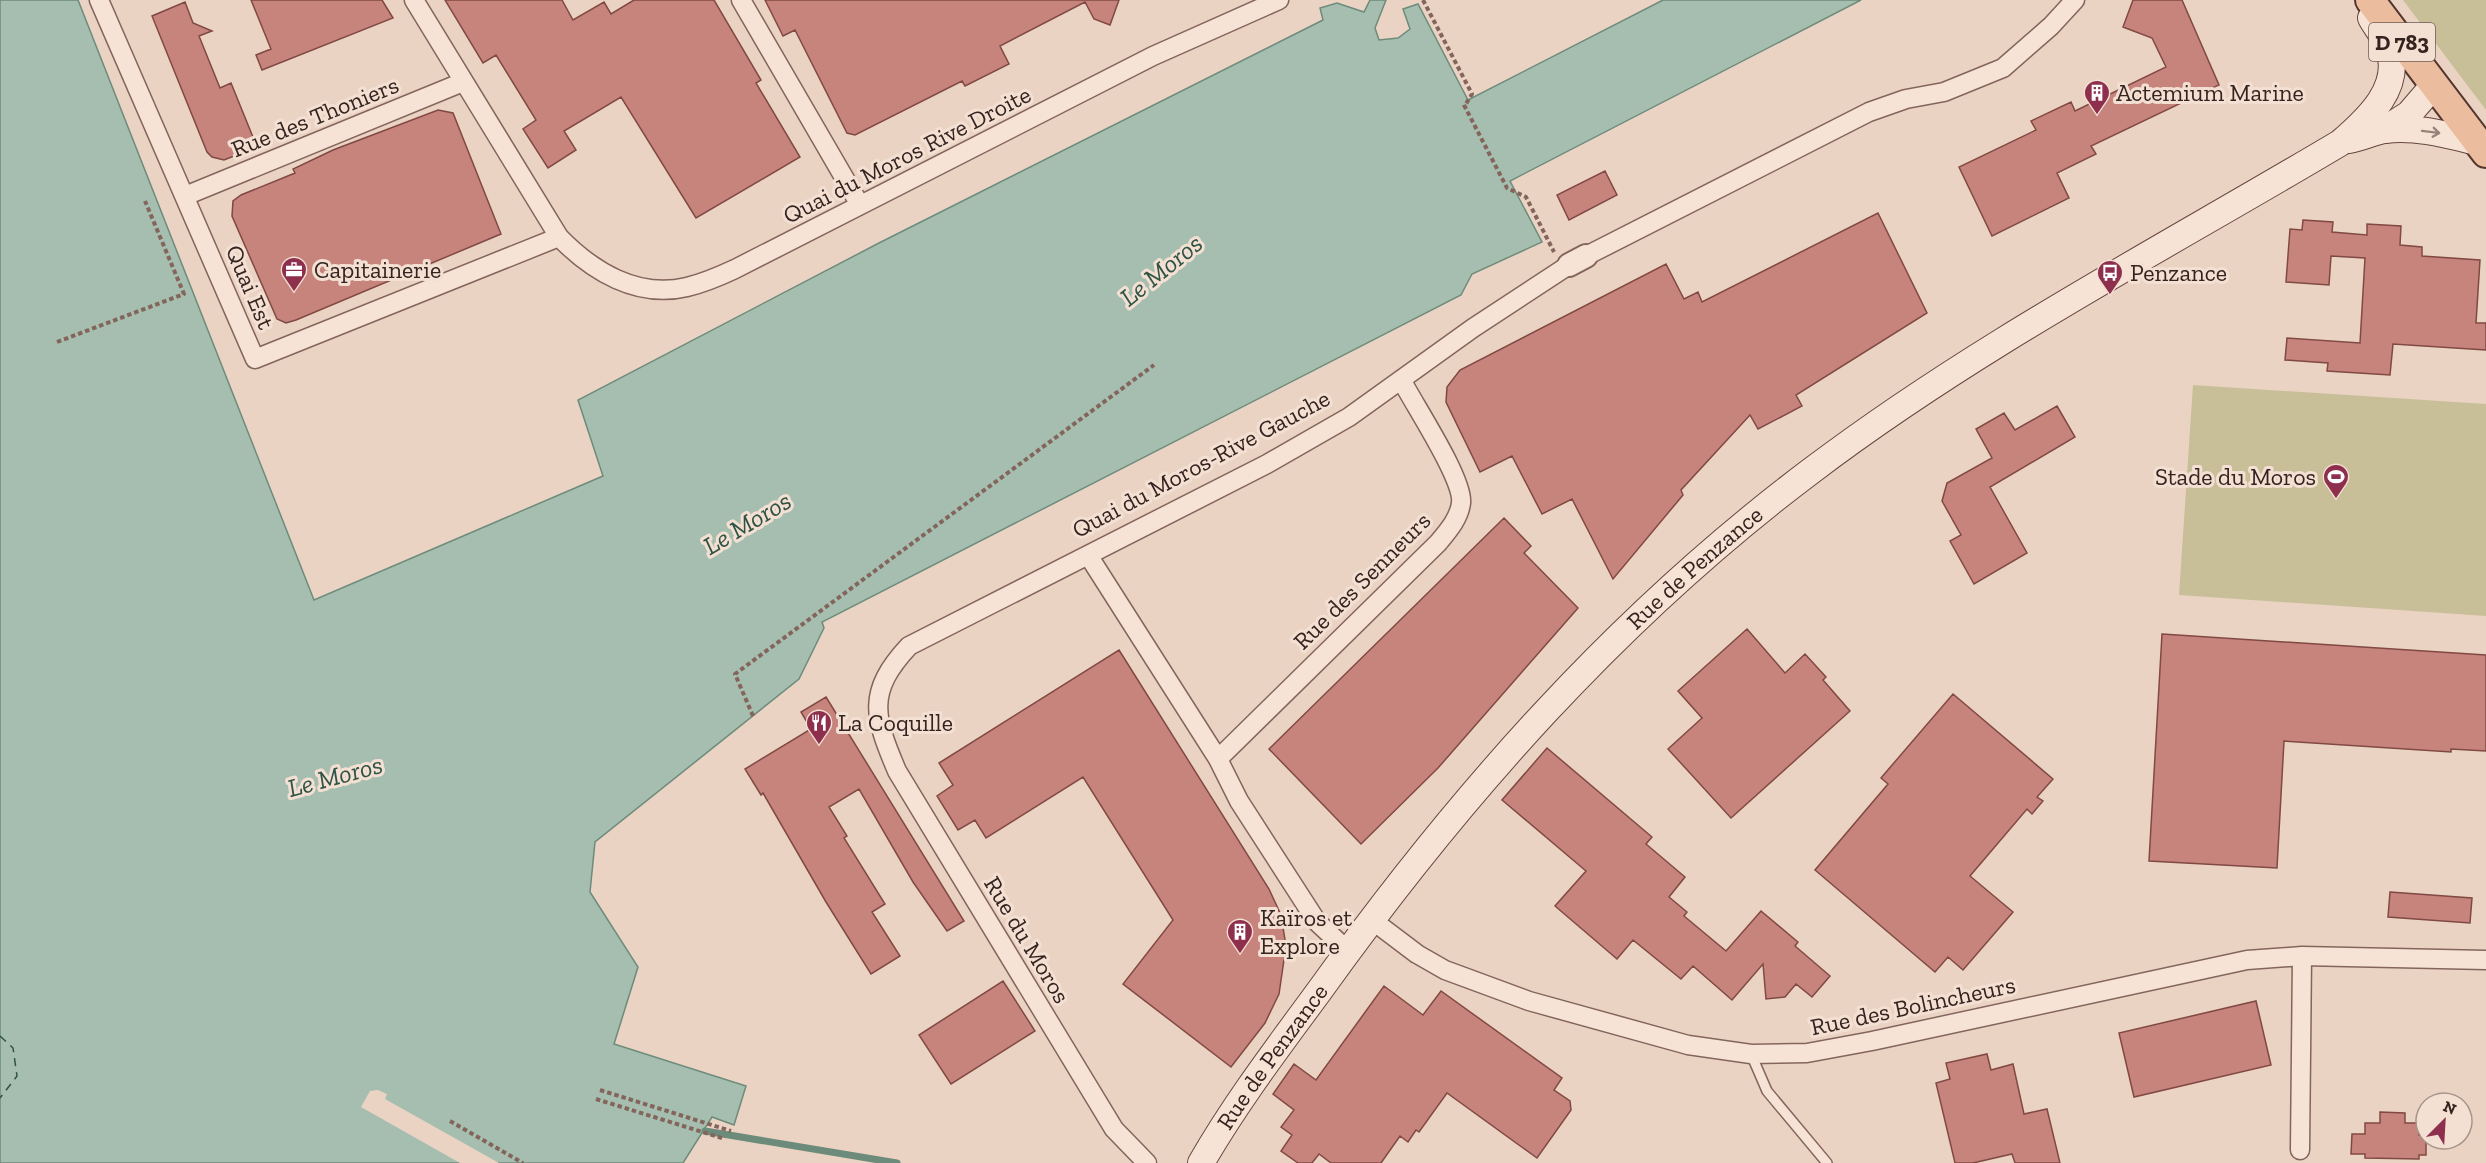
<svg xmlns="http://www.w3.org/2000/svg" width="2486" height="1163" font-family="'Zilla Slab',serif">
<rect width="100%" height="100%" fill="#ebd3c4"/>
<path fill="#c8bf98" d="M2403,0H2486V110Z
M2193,385L2486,404V616L2179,595Z"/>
<path fill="#a5beaf" stroke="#6d8b7b" stroke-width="1.5" d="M0,0H78L314,600L603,476L578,400L879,243L1323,20L1320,8L1337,3L1364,12L1370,0H1386L1375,28L1379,40L1398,38L1410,29L1403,9L1418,4L1468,100L1663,0H1861L1510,181L1542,242L1472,274L1461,295L822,622L824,628L799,679L595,842L590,892L638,967L614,1044L746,1086L734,1125L712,1117L683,1163H0Z"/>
<path fill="#ebd3c4" d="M378,1090L387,1094L385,1099L499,1163H460L361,1107L370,1091Z"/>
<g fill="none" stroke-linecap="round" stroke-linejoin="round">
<path stroke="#6d8b7b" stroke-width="7" d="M705,1131L897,1163"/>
<path stroke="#2f5446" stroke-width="1.5" stroke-dasharray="8 6" stroke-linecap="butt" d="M0,1036L13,1048L17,1076L0,1098"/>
</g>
<path fill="#c6847c" stroke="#814943" stroke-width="1.5" d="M251,0H382L393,18L262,70L256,55L271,49Z
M445,0H562L573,20L604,2L611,14L634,0H714L761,80L756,83L800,157L696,218L621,97L564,131L576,150L548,168L523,129L536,120L496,55L483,63Z
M765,0H1119L1110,25L1094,19L1085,2L1000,46L1009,64L965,86L962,81L855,135L847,133L795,30L783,36Z
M2133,0H2182L2219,85L2091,146L2096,154L2057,173L2069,198L1992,236L1959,167L2036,130L2031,121L2071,102L2075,111L2166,67L2152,38L2123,27Z
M185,2L193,23L212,31L199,36L220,88L231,83L257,147L224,160L212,157L207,152L152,16Z
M438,110L453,113L501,234L296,320L286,323L277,319L232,216L233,201L241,195L295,173L293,169L333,150Z
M1605,171L1617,195L1569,220L1557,195Z
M1878,213L1927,313L1796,395L1802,406L1758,429L1750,415L1681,490L1683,495L1613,579L1572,499L1542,514L1512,456L1480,472L1446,402L1447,387L1460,370L1666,264L1684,299L1698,292L1702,302Z
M2303,220L2333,222L2332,232L2367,235V224L2401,226L2400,245L2422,247V256L2480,260L2476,323H2486V350L2393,344L2390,375L2327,371L2328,363L2285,360L2287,338L2360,343L2365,258L2331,256L2329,285L2286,282L2290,229L2302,230Z
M2057,406L2075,437L1990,487L2027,553L1974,584L1950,541L1961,535L1942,501L1947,483L1992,458L1976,429L2004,413L2015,430Z
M1504,518L1531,546L1524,553L1578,608L1438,768L1361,844L1269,749Z
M1747,629L1785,673L1805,654L1826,677L1823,680L1850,711L1731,818L1668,749L1702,718L1678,691Z
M2162,634L2486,655V751L2451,749V752L2284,741L2277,868L2149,861Z
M1119,650L1269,889L1281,915L1286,946L1279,994L1265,1023L1231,1067L1123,984L1173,920L1083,777L986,838L975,820L958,830L937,796L953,785L939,763Z
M1953,694L2053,779L2037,797L2043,801L2032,814L2027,809L1970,876L2013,912L1963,970L1948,957L1935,972L1815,870L1888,784L1881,778Z
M826,697L964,921L947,931L913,882L859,789L829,807L847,836L844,838L885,904L872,912L900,956L871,974L826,902L763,793L761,795L745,769L811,729L801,712Z
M1547,748L1652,837L1646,844L1685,877L1669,897L1687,912L1684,916L1726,951L1761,911L1798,942L1795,946L1830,976L1812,997L1796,984L1785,997L1766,999L1763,964L1732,1000L1693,966L1681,979L1633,940L1617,959L1555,906L1586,871L1502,800Z
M2390,892L2472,898L2470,923L2388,917Z
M1003,981L1035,1031L951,1084L919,1035Z
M1384,986L1423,1015L1441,991L1562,1078L1554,1090L1570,1101L1571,1110L1537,1158L1447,1093L1419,1132L1416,1130L1408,1142L1400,1136L1381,1163H1331L1319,1154L1312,1163H1298L1281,1151L1292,1135L1281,1127L1294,1110L1273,1094L1294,1064L1316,1080Z
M2256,1001L2271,1065L2134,1097L2119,1033Z
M1987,1054L1991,1070L2013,1064L2024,1114L2047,1109L2060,1163H2015L2012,1154L1973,1163H1955L1936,1083L1950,1079L1946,1063Z
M2380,1112L2405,1113V1123H2419V1135H2426V1155H2419V1159L2365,1158V1154H2351L2352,1134H2365V1123H2380Z"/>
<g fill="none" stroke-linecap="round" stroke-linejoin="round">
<defs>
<path id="service" d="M1751,1054L1767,1091L1827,1163"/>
<path id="minor" d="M99,0L255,359L559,237
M414,0L559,237C592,271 637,299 687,287C704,283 720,276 735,269L1153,56L1279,0
M741,0L860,205
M185,196L463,82
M1586,256L1869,112L1906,99L1944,92L2003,68L2051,26L2075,0
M1088,555L1218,759L1239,801L1317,922L1348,951
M1218,759L1438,543C1447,532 1459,519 1461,503C1464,480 1415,406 1402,381
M1372,920L1417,954L1445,970L1529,1001L1688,1045L1751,1054L1807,1053L1872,1041L2247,960L2302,956L2486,960
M2300,1150L2302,956
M1147,1163L1114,1129L897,771C874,717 866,692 909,646L1267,464L1349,417L1473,328L1569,265"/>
<path id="tertiary" d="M1569,265L1586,256"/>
<g id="secondary">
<path d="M2384,130L2409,114L2434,85"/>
<path d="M2349,140C2361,138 2373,132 2385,130C2416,126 2448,135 2477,142"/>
<path id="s1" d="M1201,1163C1236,1102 1279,1046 1320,990C1460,795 1618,616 1811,471C1976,346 2162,249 2340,143C2368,119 2404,86 2388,46C2383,35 2376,27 2371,18"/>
</g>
<path id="primary" d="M2370,0L2486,153"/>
</defs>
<use href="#service" stroke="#84655c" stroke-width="12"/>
<use href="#minor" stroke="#84655c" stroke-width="21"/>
<use href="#tertiary" stroke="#84655c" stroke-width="26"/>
<use href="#secondary" stroke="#66463f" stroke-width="28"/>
<use href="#primary" stroke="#52352f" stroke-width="32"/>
<path stroke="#84655c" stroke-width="4" stroke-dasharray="4.5 3" stroke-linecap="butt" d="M1423,0L1472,94L1464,107
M1464,105L1507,188L1526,197L1554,252
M57,342L184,294L145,201
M753,716L735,674L1154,365
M600,1090L731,1131
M596,1099L725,1139
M450,1121L523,1163"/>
<use href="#service" stroke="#f6e3d6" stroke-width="9"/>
<use href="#minor" stroke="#f6e3d6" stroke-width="18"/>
<use href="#tertiary" stroke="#f6e3d6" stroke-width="22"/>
<use href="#secondary" stroke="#f6e3d6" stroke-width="26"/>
<use href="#primary" stroke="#ebbc9e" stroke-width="28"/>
</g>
<defs><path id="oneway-shaft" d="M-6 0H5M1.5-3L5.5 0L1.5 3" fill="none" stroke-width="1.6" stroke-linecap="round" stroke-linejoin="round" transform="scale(1.5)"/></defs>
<use stroke="#96837a" href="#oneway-shaft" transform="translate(2431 132) rotate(7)"/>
<defs>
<symbol id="building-pin" viewBox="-11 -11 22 30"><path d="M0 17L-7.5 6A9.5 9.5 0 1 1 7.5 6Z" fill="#8e304d" stroke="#f3e0d3"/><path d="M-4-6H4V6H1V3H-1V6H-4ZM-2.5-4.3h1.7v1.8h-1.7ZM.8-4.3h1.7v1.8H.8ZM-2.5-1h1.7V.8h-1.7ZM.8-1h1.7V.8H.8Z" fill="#fff"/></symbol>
<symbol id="office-pin" viewBox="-11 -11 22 30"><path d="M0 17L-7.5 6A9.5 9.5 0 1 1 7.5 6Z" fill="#8e304d" stroke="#f3e0d3"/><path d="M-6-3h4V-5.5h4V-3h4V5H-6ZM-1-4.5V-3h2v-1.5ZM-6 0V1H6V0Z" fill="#fff"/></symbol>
<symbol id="bus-pin" viewBox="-11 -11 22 30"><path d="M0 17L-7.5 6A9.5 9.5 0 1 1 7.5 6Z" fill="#8e304d" stroke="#f3e0d3"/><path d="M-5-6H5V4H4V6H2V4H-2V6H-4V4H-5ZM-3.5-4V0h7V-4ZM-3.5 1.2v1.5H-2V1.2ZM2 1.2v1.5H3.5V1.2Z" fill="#fff"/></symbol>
<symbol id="stadium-pin" viewBox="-11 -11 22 30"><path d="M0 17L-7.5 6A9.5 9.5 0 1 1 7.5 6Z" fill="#8e304d" stroke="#f3e0d3"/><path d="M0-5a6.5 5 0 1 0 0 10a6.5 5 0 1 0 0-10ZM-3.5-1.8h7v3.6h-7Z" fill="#fff"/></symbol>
<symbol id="restaurant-pin" viewBox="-11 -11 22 30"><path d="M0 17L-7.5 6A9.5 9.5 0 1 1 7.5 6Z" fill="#8e304d" stroke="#f3e0d3"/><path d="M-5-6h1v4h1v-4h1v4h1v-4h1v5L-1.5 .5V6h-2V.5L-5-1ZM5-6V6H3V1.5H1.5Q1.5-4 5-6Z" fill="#fff"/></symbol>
</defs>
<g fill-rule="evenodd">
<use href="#building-pin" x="2082" y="78" width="30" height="40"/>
<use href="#office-pin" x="279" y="255" width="30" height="40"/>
<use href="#bus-pin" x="2095" y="258" width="30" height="40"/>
<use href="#stadium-pin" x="2321" y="462" width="30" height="40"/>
<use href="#restaurant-pin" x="804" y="708" width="30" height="40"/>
<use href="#building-pin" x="1225" y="917" width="30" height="40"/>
</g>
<g text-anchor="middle" stroke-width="6" stroke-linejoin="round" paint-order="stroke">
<rect fill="#f3e0d3" stroke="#6e5c55" stroke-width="1.5" x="2369" y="23" width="66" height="38" rx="4.5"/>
<g font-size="22" font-weight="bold" fill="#35231f">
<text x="2402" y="50">D 783</text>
</g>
<g font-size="24" fill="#35231f" stroke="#f3e0d3" text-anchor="start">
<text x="2116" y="101">Actemium Marine</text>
<text x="314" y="278">Capitainerie</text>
<text x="2130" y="281">Penzance</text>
<text x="2316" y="485" text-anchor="end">Stade du Moros</text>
<text x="838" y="731">La Coquille</text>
<text x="1260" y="926">Kaïros et<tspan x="1260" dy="28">Explore</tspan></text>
</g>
<g font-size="24" fill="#35231f" stroke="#f3e0d3">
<text transform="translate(315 117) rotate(-22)" y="8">Rue des Thoniers</text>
<text transform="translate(907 155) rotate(-27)" y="8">Quai du Moros Rive Droite</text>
<text transform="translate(250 287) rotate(67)" y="8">Quai Est</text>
<text transform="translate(1201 464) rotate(-28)" y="8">Quai du Moros-Rive Gauche</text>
<text dy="8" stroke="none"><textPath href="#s1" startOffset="776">Rue de Penzance</textPath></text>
<text transform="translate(1362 581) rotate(-45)" y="8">Rue des Senneurs</text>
<text transform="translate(1027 940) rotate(59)" y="8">Rue du Moros</text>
<text transform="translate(1913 1006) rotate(-12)" y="8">Rue des Bolincheurs</text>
<text dy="8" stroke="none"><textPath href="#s1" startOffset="128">Rue de Penzance</textPath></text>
</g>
<g font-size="26" font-style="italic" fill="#2f5446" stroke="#f3e0d3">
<text transform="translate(1161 270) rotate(-39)" y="9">Le Moros</text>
<text transform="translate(747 523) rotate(-31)" y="9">Le Moros</text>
<text transform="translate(335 776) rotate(-15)" y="9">Le Moros</text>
</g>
</g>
<g transform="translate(2444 1121) rotate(24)"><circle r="28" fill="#f3e0d3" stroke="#a7948b" stroke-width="1.5"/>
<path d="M0-4.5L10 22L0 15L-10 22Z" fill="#8e304d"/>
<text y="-9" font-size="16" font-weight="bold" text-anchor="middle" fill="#35231f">N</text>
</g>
</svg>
